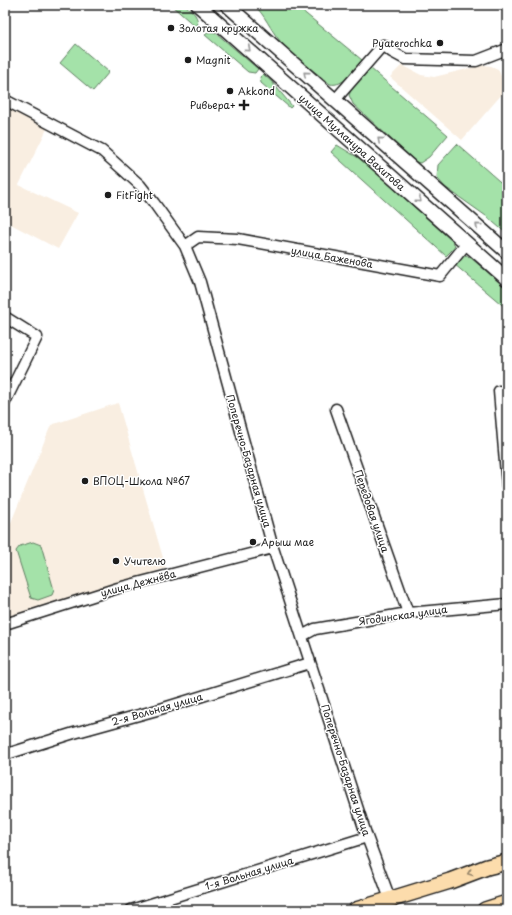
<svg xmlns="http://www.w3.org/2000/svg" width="512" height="915" font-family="'Playpen Sans',sans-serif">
<rect width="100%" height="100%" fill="#fff"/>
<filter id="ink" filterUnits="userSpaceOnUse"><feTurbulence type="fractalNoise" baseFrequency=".025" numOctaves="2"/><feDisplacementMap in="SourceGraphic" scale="8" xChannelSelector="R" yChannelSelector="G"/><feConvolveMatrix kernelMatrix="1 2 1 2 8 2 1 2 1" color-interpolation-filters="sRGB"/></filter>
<g filter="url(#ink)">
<path fill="#f9eee1" d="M402,65L421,75L434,77L484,65L491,66L498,69L504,83L503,93L462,140L390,77Z
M5,106L47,129L19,185L78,213L58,249L5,221Z
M118,403L166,568L5,620V537L51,425Z"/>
<path fill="#a4e2a9" stroke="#607f62" d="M171,5H185C193,12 200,17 197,28Z
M254,5H295L362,60C354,70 344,87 330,84C313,70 294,57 280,41C270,29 265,15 254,5Z
M209,32H213L216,33L258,69L255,73L248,72L205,35Z
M76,44L109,72L93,91L60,63Z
M370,68L448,135L429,157L420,163L416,162L353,104L349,95L352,88Z
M263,74L272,82L292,106L290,108L261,83L260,77Z
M457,144L507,188V234L486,216L445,187L437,178L438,165Z
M337,145L362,160L452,241L455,245L454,248L446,256L331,152Z
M466,255L471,258L507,289V309L454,264L461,257Z
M33,542L41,545L54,590L52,595L38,600L31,598L16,551L20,546Z"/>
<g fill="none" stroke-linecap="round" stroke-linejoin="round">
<defs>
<path id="street" d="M5,100L102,151L140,185L154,203L185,246L200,282L273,548L367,837L390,899
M335,100L383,45L392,52L405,59L476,61L507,49
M185,246L198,237L238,239L440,276L467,243
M5,317L37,337L5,402
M499,391L507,486
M336,409L408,613
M5,624L118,588L273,548
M302,636L315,629L408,613L507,604
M5,756L7,754L74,733L157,710L310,663
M131,910L367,837"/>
<path id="secondary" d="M198,5L507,279
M227,5L507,252"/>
<path id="primary" d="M356,910L450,881L487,867L507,862
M485,910L507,903"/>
</defs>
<use href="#street" stroke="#1c1c1c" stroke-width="13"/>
<use href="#secondary" stroke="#1c1c1c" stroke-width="16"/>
<use href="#primary" stroke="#1c1c1c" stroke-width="18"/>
<use href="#street" stroke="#fff" stroke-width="10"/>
<use href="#secondary" stroke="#fff" stroke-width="13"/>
<use href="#primary" stroke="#fcdcac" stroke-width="15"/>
</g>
<defs><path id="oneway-chevron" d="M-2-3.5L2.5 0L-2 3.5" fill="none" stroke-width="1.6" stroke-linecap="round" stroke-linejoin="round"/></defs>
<g stroke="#999">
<use href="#oneway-chevron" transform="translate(248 49) rotate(41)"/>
<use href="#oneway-chevron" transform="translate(306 74) rotate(-139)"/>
<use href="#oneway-chevron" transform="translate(380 140) rotate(-139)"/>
<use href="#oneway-chevron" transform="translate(419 200) rotate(42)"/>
<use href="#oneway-chevron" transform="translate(478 226) rotate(-139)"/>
</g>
<use stroke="#97866b" href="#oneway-chevron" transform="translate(470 873) rotate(160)"/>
</g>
<g fill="#1c1c1c" stroke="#fff" stroke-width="1.5">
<circle cx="171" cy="28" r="4"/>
<circle cx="440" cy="43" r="4"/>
<circle cx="188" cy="60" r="4"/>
<circle cx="230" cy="91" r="4"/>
<path d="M242 99h4v4h4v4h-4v4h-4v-4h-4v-4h4z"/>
<circle cx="108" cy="195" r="4"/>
<circle cx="85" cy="481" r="4"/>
<circle cx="253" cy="542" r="4"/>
<circle cx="116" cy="561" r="4"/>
</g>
<g text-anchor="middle" stroke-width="3" stroke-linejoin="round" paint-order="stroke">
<g font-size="10" fill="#1c1c1c" stroke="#fff" text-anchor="start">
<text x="179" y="32">Золотая кружка</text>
<text x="432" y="47" text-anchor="end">Pyaterochka</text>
<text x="196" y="64">Magnit</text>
<text x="238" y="95">Akkond</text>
<text x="236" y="109" text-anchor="end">Ривьера+</text>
<text x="116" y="199">FitFight</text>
<text x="93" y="485">ВПОЦ-Школа №67</text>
<text x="261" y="546">Арыш мае</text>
<text x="124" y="565">Учителю</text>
</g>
<g font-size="10" fill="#1c1c1c" stroke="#fff">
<text transform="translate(352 142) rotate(42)" y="4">улица Мулланура Вахитова</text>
<text transform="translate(332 257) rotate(10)" y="4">улица Баженова</text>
<text transform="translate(249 461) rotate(74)" y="4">Поперечно-Базарная улица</text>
<text transform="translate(372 511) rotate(71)" y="4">Передовая улица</text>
<text transform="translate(138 583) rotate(-15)" y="4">улица Дежнёва</text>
<text transform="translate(403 615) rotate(-8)" y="4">Ягодинская улица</text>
<text transform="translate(157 709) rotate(-16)" y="4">2-я Вольная улица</text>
<text transform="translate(346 770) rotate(72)" y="4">Поперечно-Базарная улица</text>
<text transform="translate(249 873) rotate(-17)" y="4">1-я Вольная улица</text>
</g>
</g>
<rect width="512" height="915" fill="none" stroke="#fff" stroke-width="20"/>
<rect x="10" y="10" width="492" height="895" fill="none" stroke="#1c1c1c" stroke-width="1.5" filter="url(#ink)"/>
</svg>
